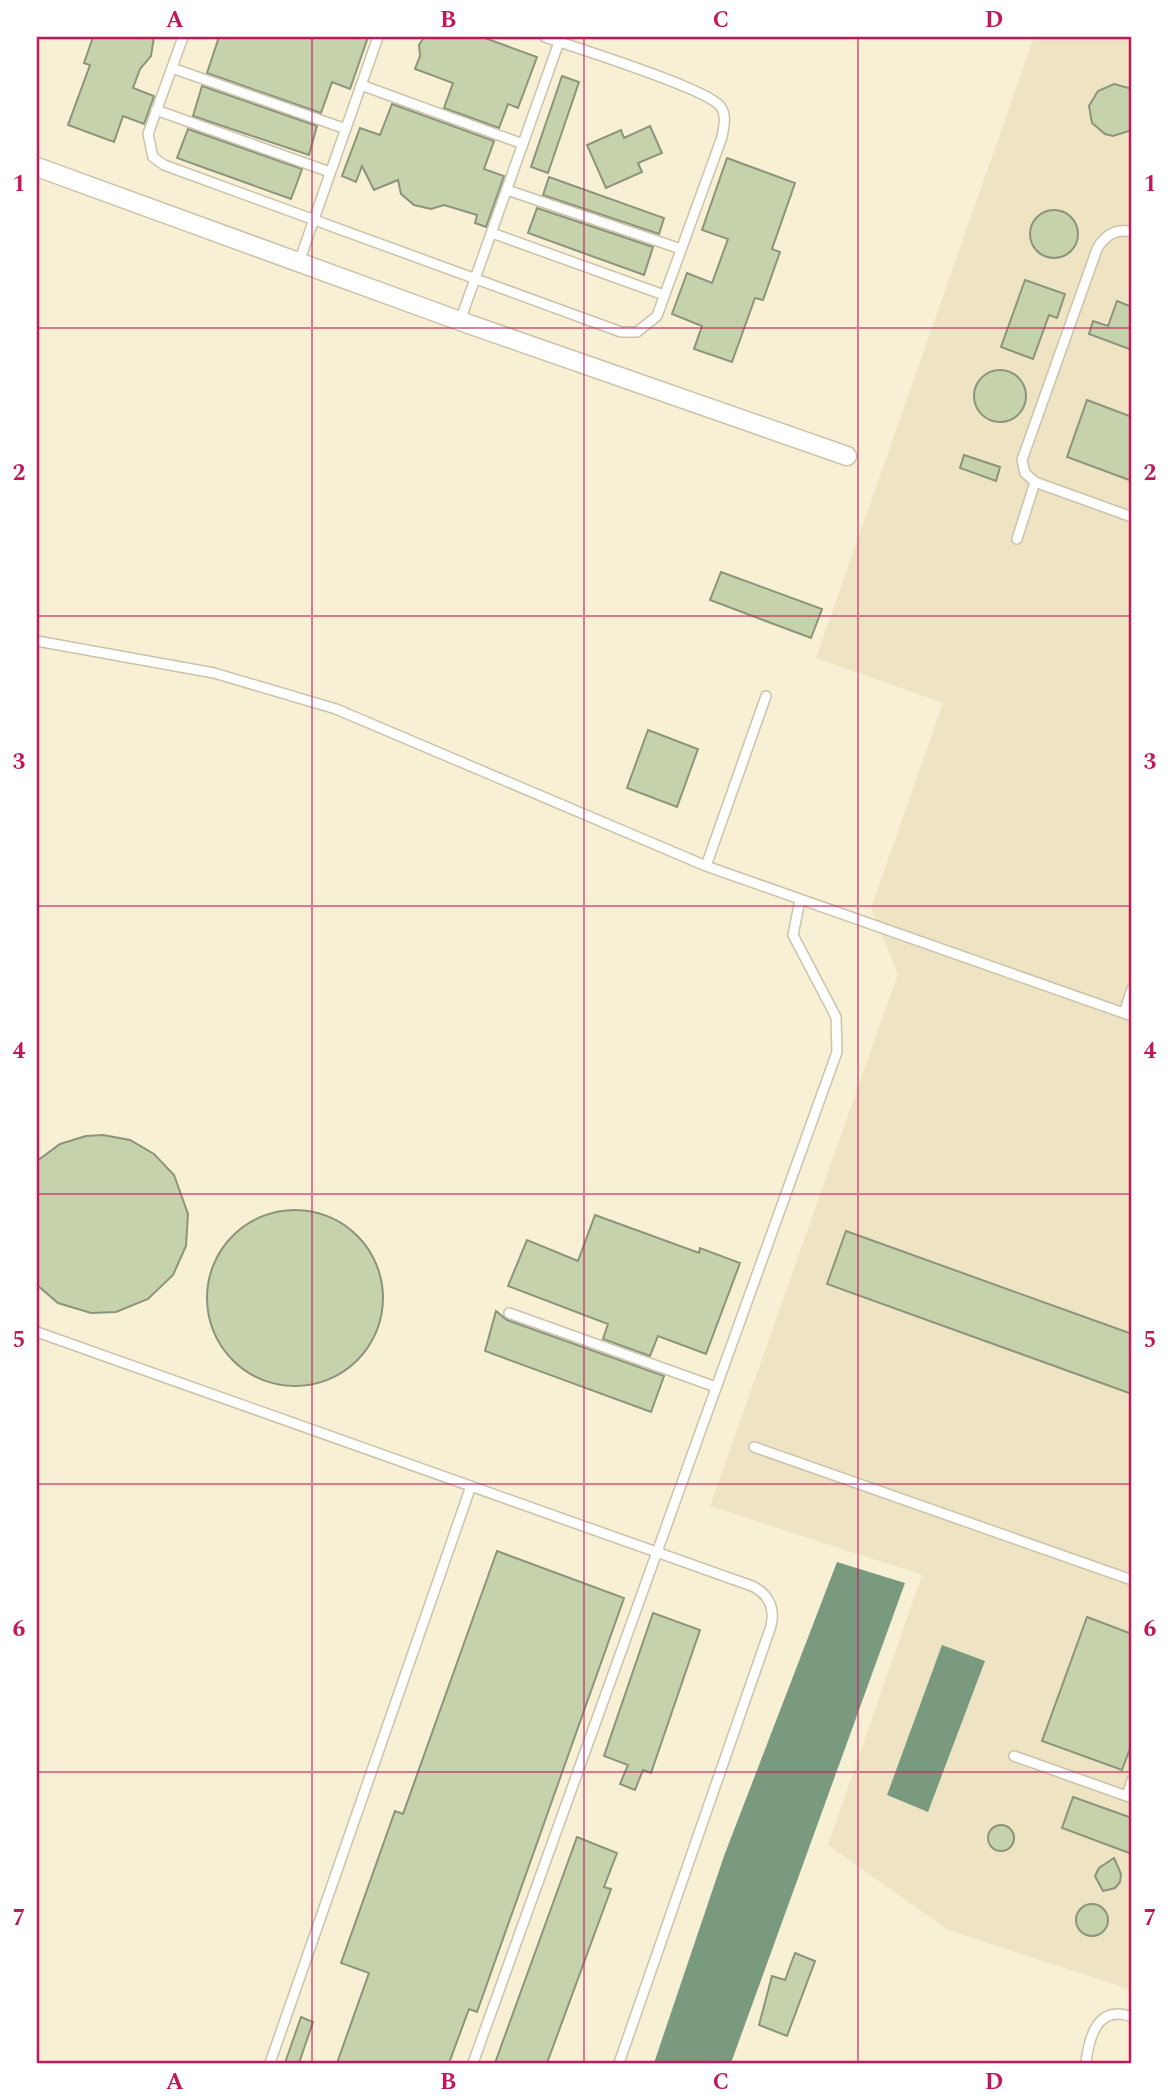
<svg xmlns="http://www.w3.org/2000/svg" width="1169" height="2100" font-family="Spectral,serif">
<rect width="100%" height="100%" fill="#f8f0d5"/>
<path fill="#eee4c3" d="M1034,37H1132V1990L948,1930L828,1845L922,1575L710,1506L898,974L871,908L943,703L816,658Z"/>
<path fill="#7a9a80" d="M837,1562L905,1583L731,2063H654L724,1856Z
M942,1645L985,1661L928,1812L887,1795Z"/>
<path fill="#c6d2ac" stroke="#8c947c" stroke-width="2" d="M93,37H154L151,56L140,69L133,88L154,96L144,124L123,116L114,142L68,125L90,65L84,63Z
M219,37H368L350,89L332,82L321,113L207,73Z
M424,37H482L537,57L518,108L508,104L499,128L444,108L453,83L415,69L420,56L419,45Z
M562,76L579,82L548,173L531,167Z
M1114,84L1132,89V130L1113,136L1105,134L1092,123L1089,106L1098,91Z
M202,86L317,126L309,155L193,116Z
M392,104L494,141L484,169L504,176L486,227L475,223L477,215L444,205L431,209L414,205L401,194L398,180L374,190L362,166L356,182L342,176L360,128L380,135Z
M650,126L662,153L638,163L642,172L606,188L587,145L621,130L624,138Z
M188,129L302,169L291,199L177,158Z
M727,158L795,183L772,249L780,252L763,300L755,298L732,362L694,349L702,326L672,314L687,273L712,283L728,239L702,230Z
M549,177L664,218L659,234L543,195Z
M537,208L653,247L644,275L528,233Z
M1030 234a24 24 0 1 1 48 0a24 24 0 1 1-48 0Z
M1025,280L1065,294L1057,318L1049,315L1033,359L1001,347Z
M1117,301L1132,307V350L1089,334L1093,321L1108,326Z
M974 396a26 26 0 1 1 52 0a26 26 0 1 1-52 0Z
M1087,400L1132,417V481L1067,457Z
M964,455L1000,467L996,481L960,468Z
M721,572L822,609L811,638L710,600Z
M648,730L698,749L677,807L627,788Z
M103,1135L130,1140L154,1154L174,1175L188,1214L186,1246L173,1275L148,1299L116,1312L91,1313L58,1303L37,1285V1161L60,1144L86,1136Z
M207 1298a88 88 0 1 1 176 0a88 88 0 1 1-176 0Z
M595,1215L699,1253L700,1248L740,1263L706,1354L658,1336L650,1356L603,1339L608,1324L508,1286L527,1240L578,1261Z
M846,1231L1132,1334V1394L827,1284Z
M496,1311L507,1320L664,1376L651,1412L485,1351Z
M497,1551L624,1598L477,2012L469,2009L449,2063H337L369,1973L341,1963L395,1811L403,1814Z
M653,1613L700,1630L651,1773L643,1770L635,1790L620,1784L628,1765L604,1756Z
M1087,1617L1132,1634V1743L1122,1770L1042,1741Z
M1073,1797L1132,1818V1854L1062,1828Z
M988 1838a13 13 0 1 1 26 0a13 13 0 1 1-26 0Z
M577,1837L617,1853L604,1887L611,1889L547,2063H495Z
M1114,1858L1121,1874L1120,1882L1115,1888L1103,1891L1095,1876L1099,1868Z
M1076 1920a16 16 0 1 1 32 0a16 16 0 1 1-32 0Z
M795,1953L815,1961L787,2036L759,2025L772,1976L785,1980Z
M301,2017L313,2022L299,2063H285Z"/>
<g fill="none" stroke-linecap="round" stroke-linejoin="round">
<defs>
<path id="service" d="M183,37L148,134L153,157L164,165L621,332H637L657,316L722,137C724,126 727,115 720,106C706,88 574,47 545,37
M172,68L346,129
M361,85L523,144
M156,110L330,172
M507,190L681,249
M1132,232C1116,228 1105,235 1097,249L1022,460L1025,473L1035,482L1132,517
M492,233L664,295
M299,262L378,37
M460,321L559,42
M1017,539L1035,482
M37,641L214,673L336,709L706,866L1132,1016
M706,866L766,696
M1124,1013L1132,989
M509,1313L716,1387
M37,1332L752,1586C769,1594 775,1608 771,1626L619,2063
M754,1447L1132,1580
M1014,1756L1132,1798
M1127,1796L1132,1780
M270,2063L471,1486
M473,2063L837,1052L836,1017L793,935L800,900
M1086,2063C1089,2036 1098,2004 1132,2017"/>
<path id="minor" d="M37,167L460,321L847,456"/>
</defs>
<use href="#service" stroke="#cbc3a9" stroke-width="12"/>
<use href="#minor" stroke="#cbc3a9" stroke-width="21"/>
<use href="#service" stroke="#fff" stroke-width="9"/>
<use href="#minor" stroke="#fff" stroke-width="18"/>
</g>
<path fill="none" stroke="#c2185b" stroke-width="2" stroke-opacity="0.55" d="M312,37V2063M584,37V2063M858,37V2063M37,328H1132M37,616H1132M37,906H1132M37,1194H1132M37,1484H1132M37,1772H1132"/>
<rect width="1169" height="2100" fill="none" stroke="#ffffff" stroke-width="77"/>
<rect x="38" y="38" width="1092" height="2024" fill="none" stroke="#c2185b" stroke-width="2.5"/>
<g font-size="23" text-anchor="middle" font-weight="bold" fill="#c2185b">
<text x="175" y="27">A</text>
<text x="448" y="27">B</text>
<text x="721" y="27">C</text>
<text x="994" y="27">D</text>
<text x="19" y="191">1</text>
<text x="1150" y="191">1</text>
<text x="19" y="480">2</text>
<text x="1150" y="480">2</text>
<text x="19" y="769">3</text>
<text x="1150" y="769">3</text>
<text x="19" y="1058">4</text>
<text x="1150" y="1058">4</text>
<text x="19" y="1347">5</text>
<text x="1150" y="1347">5</text>
<text x="19" y="1636">6</text>
<text x="1150" y="1636">6</text>
<text x="19" y="1925">7</text>
<text x="1150" y="1925">7</text>
<text x="175" y="2089">A</text>
<text x="448" y="2089">B</text>
<text x="721" y="2089">C</text>
<text x="994" y="2089">D</text>
</g>
</svg>
